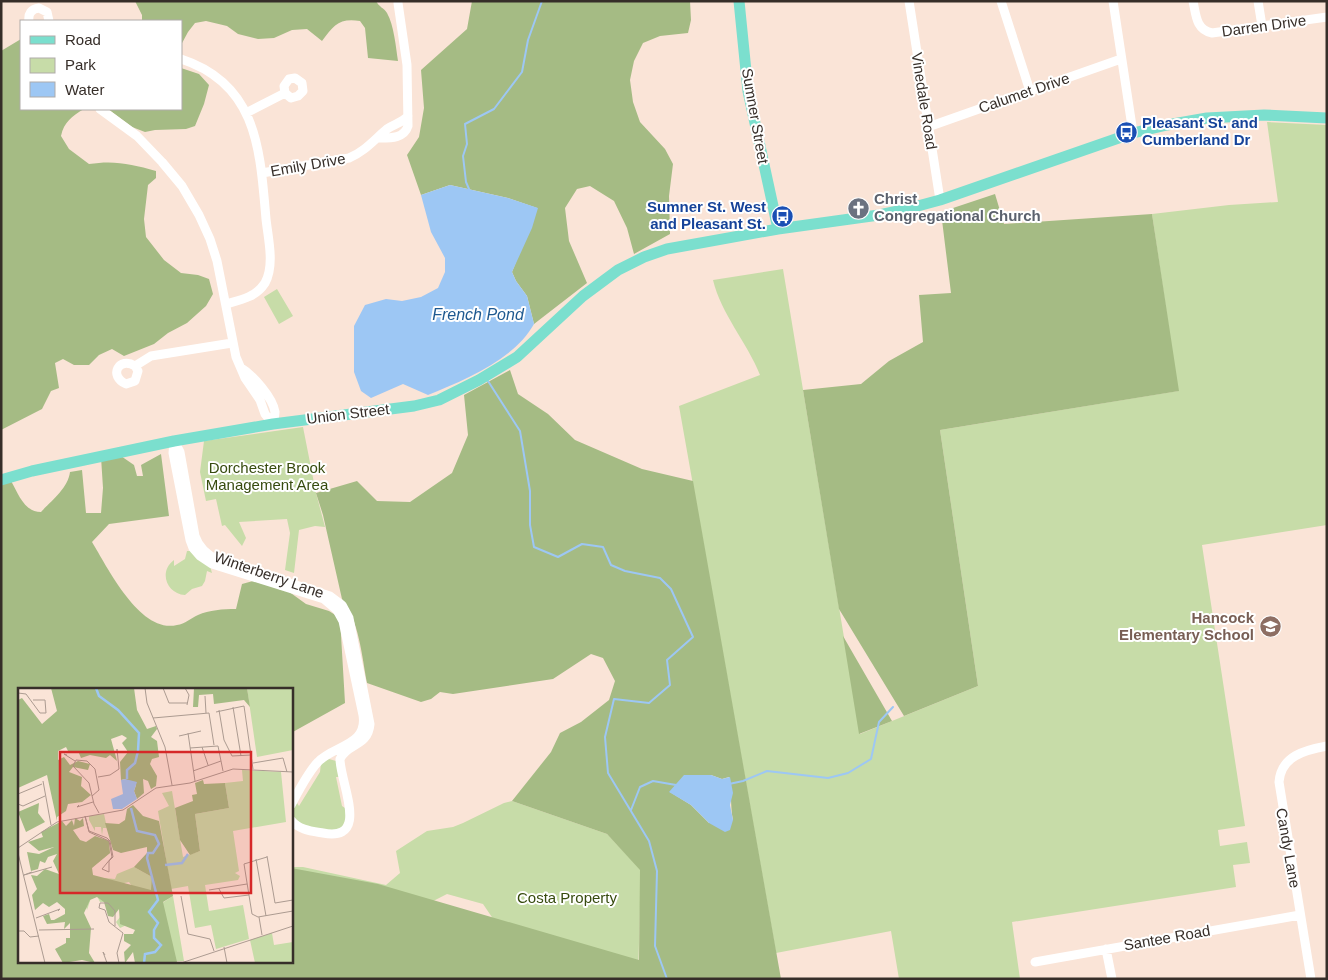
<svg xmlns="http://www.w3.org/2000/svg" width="1328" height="980" font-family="Arial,sans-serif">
<rect width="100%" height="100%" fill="#fae4d7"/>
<path fill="#c7dca8" d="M1267,122L1327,125V525L1202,545L1245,826L1218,830L1220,846L1247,842L1250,863L1233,865L1236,887L1012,922L1020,979H899L891,931L776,953L679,406L760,375C747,342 721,314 713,280L783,269L860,734L978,686L940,430L1178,391L1152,214L1229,205L1278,202Z
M277,289L293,316L279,324L264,297Z
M303,427L316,493L325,527L315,526L299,530L294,573L285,570L290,533L287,519L239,522L246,538L242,546L225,525L222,526L216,499L206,501L200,472L204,441Z
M187,551H191L210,566L212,573L207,571L205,581L202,586L192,589L185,595C167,594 158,572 174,560V566L185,559Z
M329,759L336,761L339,777H336L342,806L348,810L349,814L340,831L308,829L292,817V809L297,803L299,806L320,772L321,763Z
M512,801L607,834L641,870L638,979H534L483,904L447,894L384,926L291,961V867H303L386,885L400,873L396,851L427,831L453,827L463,823L504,803Z"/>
<path fill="#a5bb84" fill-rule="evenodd" d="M135,1H376C379,7 384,8 387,13C394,25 396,48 398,61L368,58L365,28L360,21C339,18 334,25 322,41L307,29L292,30L274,38L258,39L238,34L227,26L206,21L195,23L188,32L181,45V21H142V15Z
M472,1H690L691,20L688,33L660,36L643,43L634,61L630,80L633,102L640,122L665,149L673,164L669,196L670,234L634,254L627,228L614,201L590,186L577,189L565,208L569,241L587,283L534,324L527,296L516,281L512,272L537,208L508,198L450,185L421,195L407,155L419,137L424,108L421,70L467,29Z
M21,39V109H84C72,116 64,122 61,136L69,149L89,164C114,160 132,164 156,171V178L148,185L144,219L146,237L164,260L181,273L198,275L209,279L213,294L206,306L187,323L168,333L154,344L124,356L112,349L99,355L89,365H74L63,359L55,363L59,388L51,391L42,409L1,430V51Z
M181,68L199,74L209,85L204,104L195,126L186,129L155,130L145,132L132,127L108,109H181Z
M995,194L1004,224L1152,214L1179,391L940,430L978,686L904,716L839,609L803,390L861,384L889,361L923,342L919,295L951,293L941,212Z
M510,370L518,394L548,414L575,440L642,469L693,481L781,979H1V483L11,481C18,493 24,512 41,512C52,500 68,488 70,472L82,470L86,513H101L103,488L101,457L118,454L134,465L137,476H143L141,465L161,454L169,516L109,524L92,542C108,568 140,634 177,625C185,624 191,618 198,615C209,610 223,609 236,609L242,584L253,581L288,591L306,604L329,611L340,618L345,703L291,733V689H19V961H291V868L378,884L639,960L640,870L607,834L512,801L551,752L560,733L581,722L609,700L615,681L603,658L591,654L553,679L453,694L440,692L431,699L421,702L367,683C362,657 359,620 342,599L323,515L316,493L357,481L377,501L410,502L452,473L468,435L464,395ZM711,775L722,779L729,777C732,792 730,805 733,820L709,823L691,805L670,792Z
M843,636L892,721L859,734Z"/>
<path fill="#9dc7f4" d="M450,185L508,198L538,208L532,228L512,272L516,281L527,296L534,324C514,360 464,380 428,395L403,384L371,398L361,391L354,372V326L365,305L386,299L402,301L421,297L438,288L445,272V258L431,232L421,195Z
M684,775H711L722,779L730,777L733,793L730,805L733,820L730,830L725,832L709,823L691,805L669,792Z"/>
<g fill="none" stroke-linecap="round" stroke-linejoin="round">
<path stroke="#9dc7f4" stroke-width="2" d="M469,189L466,182L463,156L467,144L465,124L494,109L522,72L528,40L542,1
M488,381L520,431L530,491V525L534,547L558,557L582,544L603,547L611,565L625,571L660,578L671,589L693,637L667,660L670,685L649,703L614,699L605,737L608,773L649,841L657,871L655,946L667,979
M729,784L743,781L767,771L828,778L848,773L871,759L879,722L893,707
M631,810L640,787L653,781L676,785"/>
<path stroke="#fff" stroke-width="9" d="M909,1L940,200
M1001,1L1030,91
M1113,1L1133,133
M1193,1C1196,15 1196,30 1212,33L1327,17
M1258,1L1262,26
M29,21C28,14 31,9 39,8L47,12L49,21
M181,59C258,84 260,151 266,219C268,238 275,265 265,283C256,297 241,300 226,304
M100,109L137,136L162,162L182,186L199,215L210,239L217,261L236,357L245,378L260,400L265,414L273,424
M246,113L285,93L284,86L289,79L295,78L302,83L303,91L298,96L291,98L285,93
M928,127L1121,59
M378,138C389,138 404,139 408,126L407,65L398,3
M262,173L349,158C364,152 374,140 387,129C394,124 402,123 408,116
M135,366L138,371L135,381L126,384C108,376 119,356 135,366L151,356L232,343
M241,368C253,375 273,398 275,412C275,416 274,421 273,424
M291,805C298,792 308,772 318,762C334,745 368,746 363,715L343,621L337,610L324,599L212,564L200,556L193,548L190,540L173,453L174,441L180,452L195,536C199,548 207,555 218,560L330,596L342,605L349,618L370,724C368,747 347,743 340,759C340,783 371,842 323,833C311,831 299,830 291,820
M1106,949L1112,979
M1035,962L1300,915
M1311,979L1279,782C1281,756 1305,750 1327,746"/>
<path stroke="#7bdfce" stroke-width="11" d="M739,1L748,91L778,229
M1,480L32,471L174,441L273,424L414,406L439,400L479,380L517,357L583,296L618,270L644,257L667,249L778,229L879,215L903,210L940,200L1133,133L1167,125L1207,118L1264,115L1327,118"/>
</g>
<defs>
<symbol id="bus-disc" viewBox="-11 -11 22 22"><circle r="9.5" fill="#1a4fb4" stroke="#fff"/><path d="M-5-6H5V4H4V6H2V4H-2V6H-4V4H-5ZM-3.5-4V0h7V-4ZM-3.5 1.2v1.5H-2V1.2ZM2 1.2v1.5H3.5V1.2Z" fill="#fff"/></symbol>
<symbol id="church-disc" viewBox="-11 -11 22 22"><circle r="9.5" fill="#6b7280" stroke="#fff"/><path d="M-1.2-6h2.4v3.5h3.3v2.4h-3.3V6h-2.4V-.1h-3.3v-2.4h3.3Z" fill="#fff"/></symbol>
<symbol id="school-disc" viewBox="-11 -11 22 22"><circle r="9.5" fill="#8d6e63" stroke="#fff"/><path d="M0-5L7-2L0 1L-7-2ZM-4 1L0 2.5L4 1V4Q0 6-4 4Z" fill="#fff"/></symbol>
</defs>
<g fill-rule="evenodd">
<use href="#bus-disc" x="1114" y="120" width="25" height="25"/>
<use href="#church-disc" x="846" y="196" width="25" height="25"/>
<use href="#bus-disc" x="770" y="204" width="25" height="25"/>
<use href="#school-disc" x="1258" y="614" width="25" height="25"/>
</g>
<g text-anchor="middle" stroke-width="4" stroke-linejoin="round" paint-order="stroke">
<g font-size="15" fill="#362e29" stroke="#fff">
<text transform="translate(1264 26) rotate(-8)" y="5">Darren Drive</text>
<text transform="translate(1024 93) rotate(-19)" y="5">Calumet Drive</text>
<text transform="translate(924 101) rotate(81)" y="5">Vinedale Road</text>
<text transform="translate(755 116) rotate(80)" y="5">Sumner Street</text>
<text transform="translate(308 165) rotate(-10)" y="5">Emily Drive</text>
<text transform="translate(348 414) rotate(-7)" y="5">Union Street</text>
<text transform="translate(269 575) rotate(19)" y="5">Winterberry Lane</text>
<text transform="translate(1288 848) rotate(80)" y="5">Candy Lane</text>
<text transform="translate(1167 938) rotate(-10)" y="5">Santee Road</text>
</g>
<g font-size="15" font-weight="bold" fill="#164399" stroke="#fff" text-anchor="start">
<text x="1142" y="128">Pleasant St. and<tspan x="1142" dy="17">Cumberland Dr</tspan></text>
<text x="766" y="212" text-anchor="end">Sumner St. West<tspan x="766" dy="17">and Pleasant St.</tspan></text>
</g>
<g font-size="15" font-weight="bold" fill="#5b616d" stroke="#fff" text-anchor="start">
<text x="874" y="204">Christ<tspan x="874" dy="17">Congregational Church</tspan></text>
</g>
<g font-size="15" fill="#374b0e" stroke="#fff">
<text x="267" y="473">Dorchester Brook<tspan x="267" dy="17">Management Area</tspan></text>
<text x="567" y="903">Costa Property</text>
</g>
<g font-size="15" font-weight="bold" fill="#785e54" stroke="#fff" text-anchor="end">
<text x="1254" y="623">Hancock<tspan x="1254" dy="17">Elementary School</tspan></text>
</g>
<g font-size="16" font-style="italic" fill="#1e5990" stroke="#fff">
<text x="478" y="320">French Pond</text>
</g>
</g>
<g transform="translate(18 688)">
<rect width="275" height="275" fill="#fae4d7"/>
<path d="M229,0H275V62L239,69ZM224,82L263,84L268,134L215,143L221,183L217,185L222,188L220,192L187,197L191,223L225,217L231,251L198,261L193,237L177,240L170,198L153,201L140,123L151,118L144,105L154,103L165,169L182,163L177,126L211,120L207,95L225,93ZM86,126L89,140H85L84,147L83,139H77V143L71,132V128ZM54,137L55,144L64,155L88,151L92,165L73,180L75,189L97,191L99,186L116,179L134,189V212L138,219L155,208L166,273L118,275L116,263L124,246L113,235L102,240L98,234L120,207L111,194L97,197L88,214H82L79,208L74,207L69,222L43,140ZM254,245L256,257L275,254V275H237L232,252Z" fill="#c7dca8"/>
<path d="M33,0H116L119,22L129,41L138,38L139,41L133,49L139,53L141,69L134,71L132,76L139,88L138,98L133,101L130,93L125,91L126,105L119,111L116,103L118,97L107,91L103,92L102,74L110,64L104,55L109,50L104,47L93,51L99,73L92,67L88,70L72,67L63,70L60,63H50L48,59L40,63V72L46,69L52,77L60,73L72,76L70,82L55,79L51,84L64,89L63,98L73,107L64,114L50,116L48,123L39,129V133L29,87L0,100V12L4,10L24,36L39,23ZM176,0H229L232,19L226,12L196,16L195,6L181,7L180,19H175ZM185,92L186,96L207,95L211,120L177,126L182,163L172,167L162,152L157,120L175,113L174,107L179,106L177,95ZM21,115L20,125L27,134L8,144L0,124ZM115,117L125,128L141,133L155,208L145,214L159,274L117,275L115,264L107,275L106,264L113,257L106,253V246H115L117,242L102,236L101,221L95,229L90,228L86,214L79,209L72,212L66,225L73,240L71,265L77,275L64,272L45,275L37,261L48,255V250H52V235L46,241L47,234L29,236L25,228L31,226L33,232H36L47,226V221L39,214L31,219L25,215L17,222L14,207L19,201L13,187L19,188L27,181L41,186L35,173L39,166L30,169L27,175L22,173L20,181L13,183L9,164L21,166L36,159L21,163L10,154L25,149L23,144L44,133L48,138L54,132L56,138L57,130L62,133L65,130L66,138L55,142L62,152L68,154L77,148L91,153L92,165L74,180L75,187L133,202L134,189L116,179L129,165V159L103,165L95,162L87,135L101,136L107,132L109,121Z" fill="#a5bb84"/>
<path d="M107,91L119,94L116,103L119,111L104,121H95L93,111L105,106L103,92Z" fill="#9dc7f4"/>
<path fill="none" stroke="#9dc7f4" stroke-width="2.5" d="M78,0L81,8L100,22L121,45L120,63L117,75L109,82V91M113,120L119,143L137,147L141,156L135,165H130L129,170L140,212L131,224L140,235L136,242V250L143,257L137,264L127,266L126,275M147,177L164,175L170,166"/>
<path fill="none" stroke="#ac9b91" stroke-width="1" d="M127,0L129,15L147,59L154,97M145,0L151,15H169M167,0L171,7L169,17M0,5L8,6L22,25H28L27,12H15M187,8L188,25M215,19L223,68M201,22L206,52L214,68L233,67M198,24L226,18L235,81M135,30L191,25L196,57M170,45L177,93M161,48L183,43M184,59L190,77M172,60L200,58L205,83M99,65V61L101,81M49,67L46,66L57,73M235,75L265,70L269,84M175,83L203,73M80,89L92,87L101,81M25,93L33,137M0,106L24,96M74,108L81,102L77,81L69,73L58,72L55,78L71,95L76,116L81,125M0,116L5,118L27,108M61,117L59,119L75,114M67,128L71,143L89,150L92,153L95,169L91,173V184L84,181L94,169L91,153L71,144ZM0,160L39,134L105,122L138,100L172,95L215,81L275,84M0,165L27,275M249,168L257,215L275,212M249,169L226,176L234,226L240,229L275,223M238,171L248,228M14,184L6,187L34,179M201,201L206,210L231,207M191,202L229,196M163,208L170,246L192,251L196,263M241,229L244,247M18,230L42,221L40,223M97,238V223L90,215H82L81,220L87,222L91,234L105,245L99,265L101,275M21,242L76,241M0,243H6L12,249L21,248M206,259L209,275M87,267L85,264L89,275M163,275L275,238"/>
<path fill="#d62828" fill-opacity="0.15" stroke="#d62828" stroke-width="2.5" d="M42,64H233V205H42Z"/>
<rect width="275" height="275" fill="none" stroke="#362e29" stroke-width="2.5"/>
</g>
<rect width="1328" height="980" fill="none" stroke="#362e29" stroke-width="5"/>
<rect x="20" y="20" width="162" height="90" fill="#ffffff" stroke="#afaba9"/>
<rect x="30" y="36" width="25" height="8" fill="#7bdfce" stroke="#afaba9"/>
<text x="65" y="45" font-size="15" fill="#362e29">Road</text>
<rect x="30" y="58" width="25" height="15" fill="#c7dca8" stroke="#afaba9"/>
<text x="65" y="70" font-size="15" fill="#362e29">Park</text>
<rect x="30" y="82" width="25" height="15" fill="#9dc7f4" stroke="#afaba9"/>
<text x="65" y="95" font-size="15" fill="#362e29">Water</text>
</svg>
